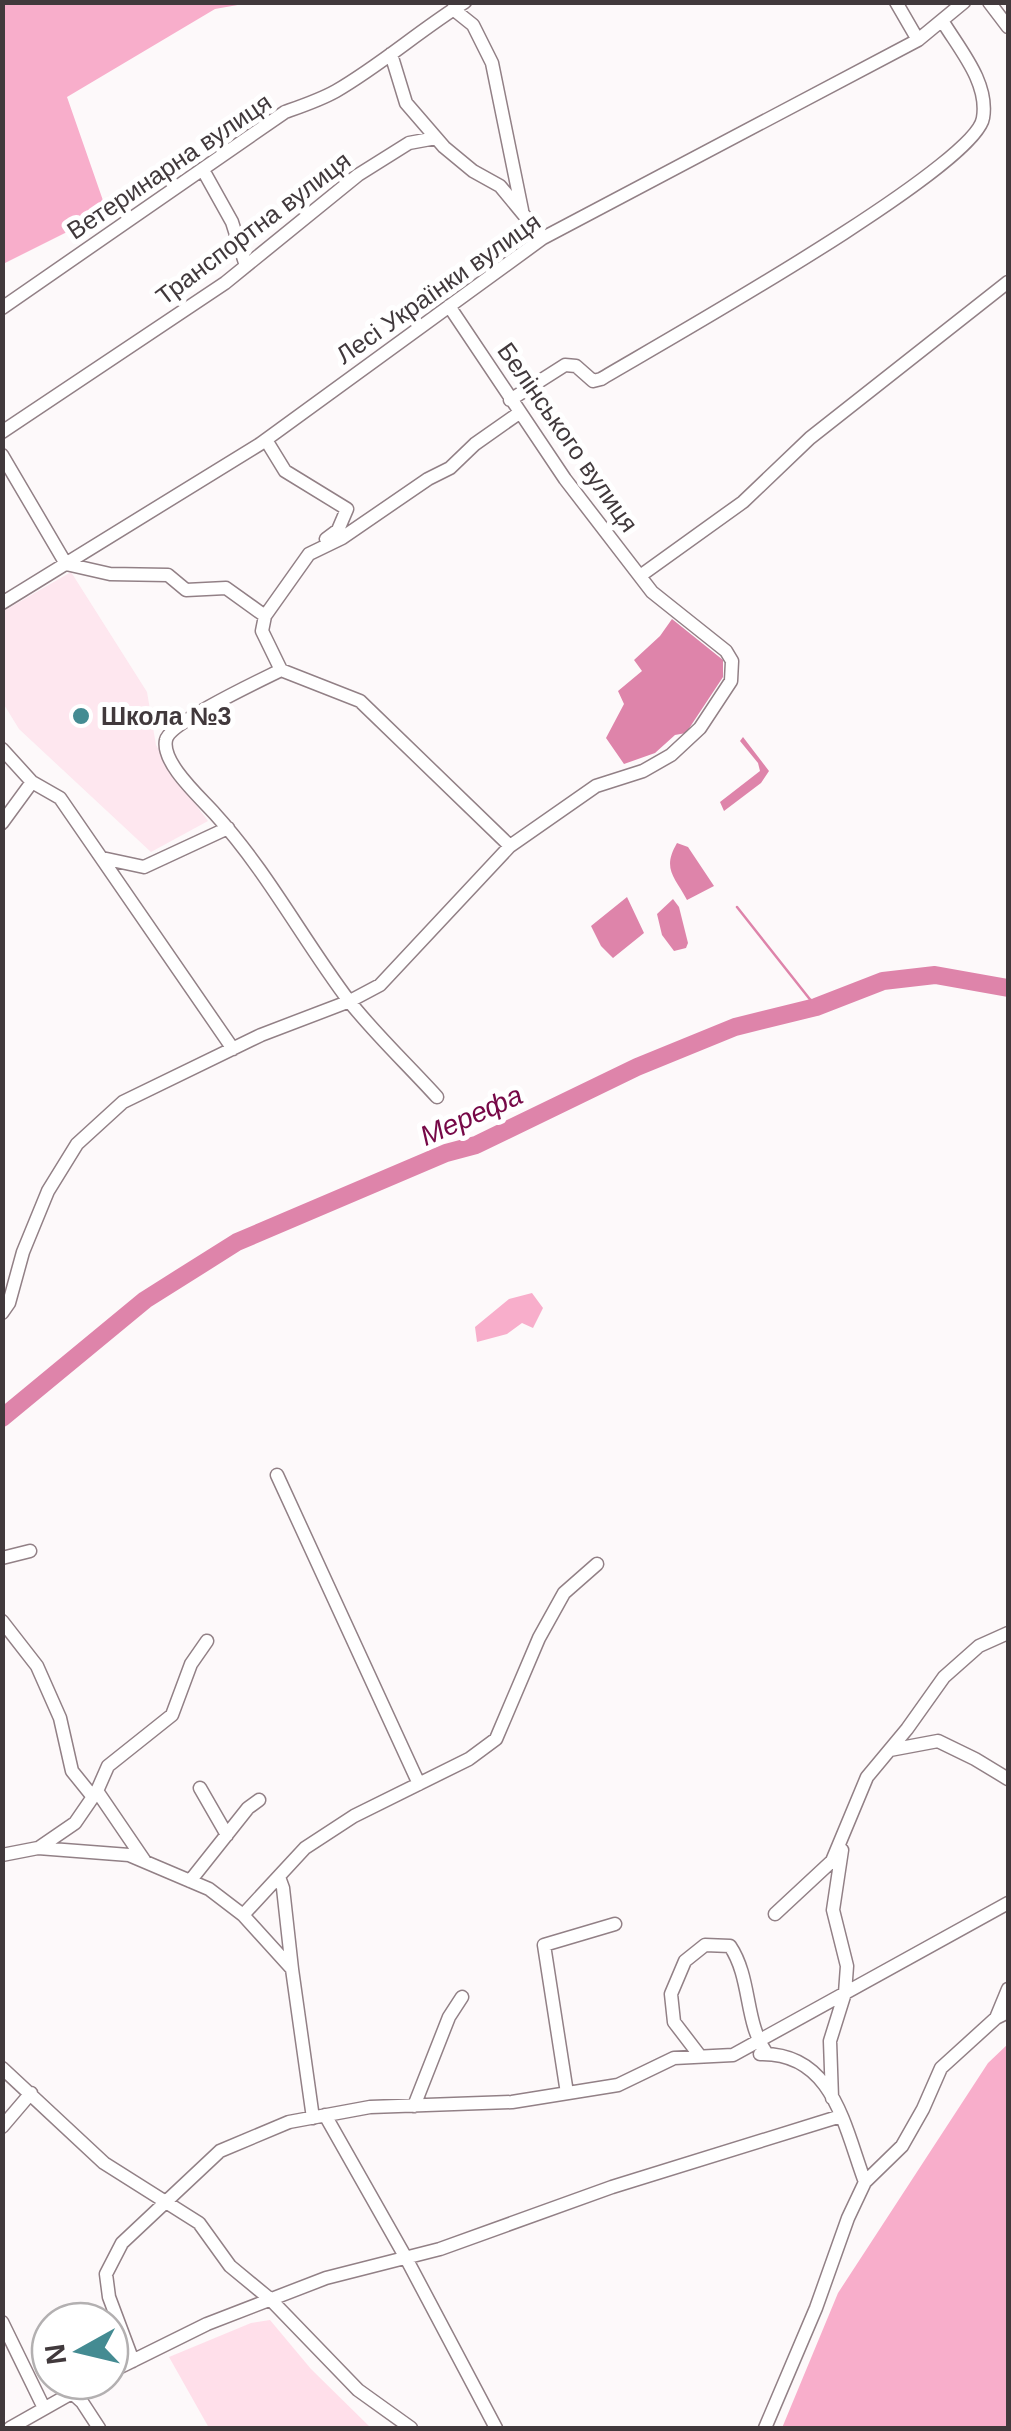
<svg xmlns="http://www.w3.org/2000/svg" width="1011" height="2431" font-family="Arial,sans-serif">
<rect width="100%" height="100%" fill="#fdf9fa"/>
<path fill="#fee7ef" d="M71,572L147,692L156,745L174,776L208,821L151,852L19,729L3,703L2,612Z"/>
<path fill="#ffdfea" d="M270,2320L311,2369L371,2428H209L169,2357L251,2323Z"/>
<path fill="#f8aecb" d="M3,2L249,3L215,9L67,97L107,212L3,264Z
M532,1293L543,1308L533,1328L522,1323L507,1334L477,1342L475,1327L509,1299Z
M1008,2044V2428H782L838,2293L988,2063Z"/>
<path fill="#de84aa" d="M672,619L723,660V677L686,733L675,735L655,753L624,764L606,738L624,704L618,691L642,671L634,660L660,636Z
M743,737L769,771L761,783L724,811L720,802L760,771L758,763L740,741Z
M677,843L688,847L714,886L687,900C674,876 662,869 677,843Z
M627,897L644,933L613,958L601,946L591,926Z
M673,899L679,907L688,943L686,948L674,951L662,935L657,914Z"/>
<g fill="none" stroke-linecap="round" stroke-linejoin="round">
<path stroke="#de84aa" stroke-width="2.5" d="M737,907L816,1007"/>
<path stroke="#de84aa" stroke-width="18" d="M2,1418L145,1300L237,1242L446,1153L476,1145L637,1067L735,1027L816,1007L883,981L935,975L1008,988"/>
<defs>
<path id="minor" d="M896,2L918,40
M989,2L1008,27
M453,9L473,25L492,63L522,210
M391,54L406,103L444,147L473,171L500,186L543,238
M203,170L232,222L246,266
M2,308L285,112C302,106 320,100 336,91C381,65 420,30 465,2
M510,400L565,365L576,366L593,381L601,379C658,345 976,167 983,118C989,83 960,50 943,22
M2,432L225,283L358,175L409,143L436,138
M266,440L285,471L347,509L338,530L326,539
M2,455L66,564L110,574L168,575L186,590L226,588L265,616
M640,576L743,502L810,438L1008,282
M2,603L260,444L543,238L918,40L964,2
M281,670L262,631L265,616L309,554L342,538L428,479L450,468L475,444L519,413
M2,749L32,782L60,798L233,1049
M2,823L32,782
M102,858L144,867L228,828
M437,1097C408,1065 375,1034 349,1001C303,940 267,871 215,814C201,798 161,763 166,740C169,723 261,680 281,670L360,701L510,846
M2,1313L9,1303L23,1252L48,1191L77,1144L123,1102L261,1035L350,1001L380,985L510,846L596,786L643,771L671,755L700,728L731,681L732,661L726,651L652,592L565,479L449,306
M277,1475L419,1784
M2,1558L30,1551
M2,1621L37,1666L60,1718L72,1771L93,1797
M890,1750L938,1741L975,1759L1008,1779
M200,1788L227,1835
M97,1791L144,1860
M40,1847L75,1823L97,1791L108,1766L172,1715L191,1664L207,1641
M2,1855L38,1848L129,1855L209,1889L243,1915L292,1969L313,2118
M279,1877L283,1888L292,1969
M190,1881L248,1808L259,1800
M775,1914L832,1861L867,1777L907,1729L944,1677L979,1646L1008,1633
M243,1915L305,1848L354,1816L469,1759L496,1739L539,1638L564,1593L597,1564
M996,2018L1008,1989
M760,2054C833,2052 844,2126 865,2182
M700,2056L674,2022L671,1994L685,1961L705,1945L730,1946C752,1979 744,2022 767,2054
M2,2068L104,2163L199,2223L230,2266L270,2299L358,2390L411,2428
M567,2093L544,1945L615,1924
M832,2098L830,2041L845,1993L847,1966L833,1910L842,1850
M414,2106L449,2017L462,1997
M325,2115L406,2258L496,2428
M2,2127L31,2093
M2,2322L44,2408
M133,2361L109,2297L106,2274L122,2243L220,2151L289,2122L370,2107L512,2102L618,2085L674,2058L733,2055L1008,1903
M110,2372L207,2324L326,2278L440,2249L612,2187L841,2116
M71,2392L82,2402L99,2428
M10,2428L93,2381
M765,2428L816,2308L848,2218L865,2182L902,2146L923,2109L941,2068L996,2018L1008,2012"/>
</defs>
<use href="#minor" stroke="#928086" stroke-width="15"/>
<use href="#minor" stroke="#fff" stroke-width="12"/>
</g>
<circle fill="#448b92" stroke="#fff" stroke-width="4" cx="81" cy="716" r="10"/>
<g text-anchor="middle" stroke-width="10" stroke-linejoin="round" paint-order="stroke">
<g font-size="25" fill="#41393c" stroke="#fff">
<text transform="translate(169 166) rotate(-34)" y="9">Ветеринарна вулиця</text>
<text transform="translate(253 228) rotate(-37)" y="9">Транспортна вулиця</text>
<text transform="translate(438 288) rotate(-35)" y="9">Лесі Українки вулиця</text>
<text transform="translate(568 437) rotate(55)" y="9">Белінського вулиця</text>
</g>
<g font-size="25" font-weight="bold" fill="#41393c" stroke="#fff" text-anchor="start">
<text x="101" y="725">Школа №3</text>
</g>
<g font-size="28" font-style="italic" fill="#760847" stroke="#fff">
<text transform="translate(471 1115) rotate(-24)" y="10">Мерефа</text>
</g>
</g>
<rect width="1011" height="2431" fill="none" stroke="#41393c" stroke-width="10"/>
<g transform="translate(80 2351) rotate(262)"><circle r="48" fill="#ffffff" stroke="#b3b0b1" stroke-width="2.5"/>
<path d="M0-8L18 38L0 25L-18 38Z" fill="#448b92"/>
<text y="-15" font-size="28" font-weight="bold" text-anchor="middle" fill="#41393c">N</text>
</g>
</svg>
